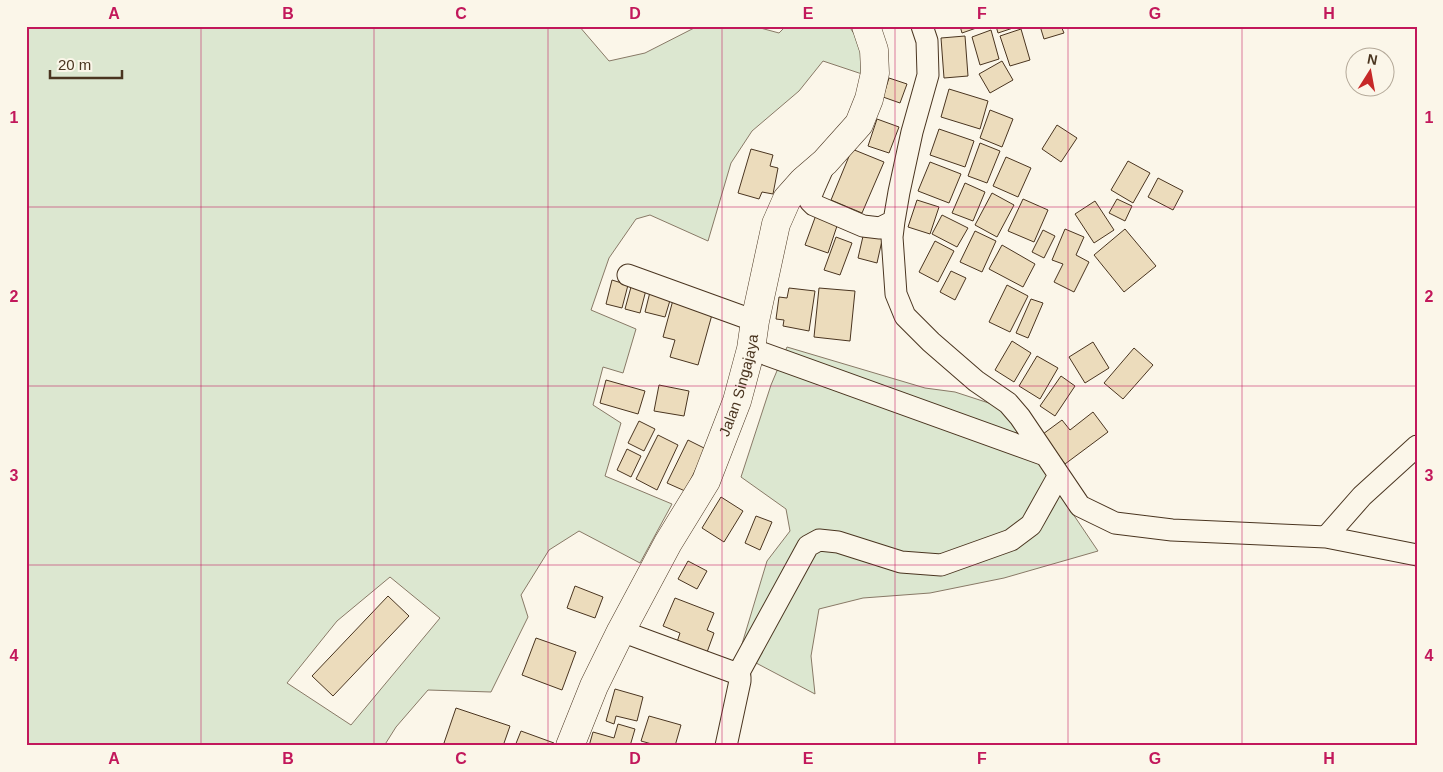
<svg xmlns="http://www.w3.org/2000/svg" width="1443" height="772" font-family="Helvetica,sans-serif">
<rect width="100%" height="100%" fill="#fbf6e9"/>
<path fill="#dce7d0" stroke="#887966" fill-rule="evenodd" d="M26,26H579L609,61L645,53L698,26H753L779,33L786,26H849L864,49L862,74L823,61L799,91L752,131L731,163L708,241L650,215L636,219L609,258L591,310L636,329L623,373L603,367L593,405L621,423L605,476L672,504L640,563L579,531L549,550L521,595L528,617L491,692L428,690L396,727L384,746H26ZM390,577L440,618L351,725L287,683L337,621Z
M787,347L925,388L955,392L998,406L1045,465L1073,514L1098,551L1004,578L930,593L863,598L819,609L811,656L815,694L739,654L767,561L790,531L786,509L741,477L771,385Z"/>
<path fill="#ecdcbc" stroke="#4a3520" d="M960,26H982L962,33Z
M996,26H1012L1013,28L998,33Z
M1040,26H1061L1064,33L1044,39Z
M1021,29L1030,60L1010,66L1000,36Z
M991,30L999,59L980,65L972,37Z
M965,36L968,76L944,78L941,38Z
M1002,61L1013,80L990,93L979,74Z
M889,78L907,84L900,103L883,97Z
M949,89L988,101L980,129L941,117Z
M990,110L1013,119L1002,147L980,138Z
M877,119L899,127L889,153L868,146Z
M1057,125L1077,138L1061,162L1042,149Z
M939,129L974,141L965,167L930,155Z
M980,143L1000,151L987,183L968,176Z
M751,149L773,155L770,166L778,168L773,194L762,192L759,199L738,193Z
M852,149L884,162L862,213L831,200Z
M1006,157L1031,168L1018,197L993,186Z
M1128,161L1150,173L1133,203L1111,190Z
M930,162L961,174L949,203L918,191Z
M1158,178L1183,191L1173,210L1148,197Z
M965,183L985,192L973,221L952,213Z
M992,193L1014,205L997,237L975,225Z
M1023,199L1048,210L1034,242L1008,231Z
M1117,199L1132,206L1125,221L1109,213Z
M917,200L939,207L930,234L908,227Z
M1095,201L1114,230L1094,243L1075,214Z
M816,215L838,223L828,253L805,245Z
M942,215L968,228L957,247L932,234Z
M1065,229L1084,237L1076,255L1089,262L1074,292L1054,282L1063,264L1052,260Z
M1125,229L1156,266L1124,292L1094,255Z
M1043,230L1055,236L1044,258L1032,252Z
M975,231L996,241L982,272L960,262Z
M864,232L883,236L877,263L858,258Z
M836,237L852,243L840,275L824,270Z
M935,241L954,251L938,282L919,272Z
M1002,245L1035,264L1023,287L989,269Z
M951,271L966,278L955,300L940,292Z
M612,280L628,285L622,308L606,304Z
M1007,285L1028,296L1010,332L989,322Z
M631,287L646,290L640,313L625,309Z
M789,288L815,291L809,331L783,326L784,320L776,319L779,297L787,298Z
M819,288L855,291L850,341L814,337Z
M650,292L671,297L665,317L645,312Z
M1031,299L1043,303L1028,338L1016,333Z
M673,300L713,311L698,365L670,357L675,340L663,337Z
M1012,341L1031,353L1014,382L995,370Z
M1093,342L1109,368L1085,383L1069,357Z
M1134,348L1153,365L1123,399L1104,383Z
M1037,356L1058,368L1040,399L1019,386Z
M1061,376L1075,386L1055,416L1040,406Z
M606,380L645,391L638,414L600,403Z
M659,385L689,391L684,416L654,411Z
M1093,412L1108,432L1065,464L1043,434L1062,420L1070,430Z
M639,421L655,429L644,451L628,443Z
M658,435L678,445L657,490L636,479Z
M688,440L706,449L685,491L667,483Z
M627,449L641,456L631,477L617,470Z
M721,497L743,511L724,542L702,528Z
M756,516L772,522L760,550L745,543Z
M688,561L707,571L697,589L678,579Z
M575,586L603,597L595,618L567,608Z
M388,596L409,616L333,696L312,676Z
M675,598L714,613L707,630L714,633L706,655L676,645L680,633L663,626Z
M536,638L576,652L562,690L522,675Z
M615,689L643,697L637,721L616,716L614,724L606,721Z
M456,708L510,726L503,746H452L444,743Z
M649,716L681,725L675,746H659L641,741Z
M618,724L635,729L630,746H589L593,732L614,738Z
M521,731L554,743L553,746H515Z"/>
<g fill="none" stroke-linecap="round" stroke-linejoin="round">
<defs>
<path id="minor" d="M922,26L927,41L928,75L912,132L899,192L894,221L892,237L896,294L905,316L931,342L976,381L1008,403L1020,417L1080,506L1115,523L1172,530L1326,537L1417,555
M825,163C822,171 810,195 810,201L814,205L863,226L880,228L894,221
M628,275L755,321
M751,349L1045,455
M1326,537L1362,496L1417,446
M621,631L738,674L740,677V681L726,746
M738,674L808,546L819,540L838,542L901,562L941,565L1011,540L1031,525L1059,475"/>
<g id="tertiary">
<path id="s1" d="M570,746L594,686L621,631L668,543L706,481L737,401L751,349L755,321L776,224L787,199L803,181L825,162L859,124L869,99L875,73L874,50L866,26"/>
</g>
</defs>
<use href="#minor" stroke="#4a3520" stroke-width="23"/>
<use href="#tertiary" stroke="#4a3520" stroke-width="29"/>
<use href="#minor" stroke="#fbf6e9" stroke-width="21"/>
<use href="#tertiary" stroke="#fbf6e9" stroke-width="28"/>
</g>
<path fill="none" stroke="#c2185b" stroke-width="1" stroke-opacity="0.55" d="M201,26V746M374,26V746M548,26V746M722,26V746M895,26V746M1068,26V746M1242,26V746M26,207H1417M26,386H1417M26,565H1417"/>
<g text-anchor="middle" stroke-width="4" stroke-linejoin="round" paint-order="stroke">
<g font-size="15" fill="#4a3520" stroke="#fbf6e9">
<text dy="5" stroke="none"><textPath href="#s1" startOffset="400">Jalan Singajaya</textPath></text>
</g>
</g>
<rect width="1443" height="772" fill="none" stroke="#fbf6e9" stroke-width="55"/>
<g transform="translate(1370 72) rotate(11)"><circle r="24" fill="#fbf6e9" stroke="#b4a999"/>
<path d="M0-4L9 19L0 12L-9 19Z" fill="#c62828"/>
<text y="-8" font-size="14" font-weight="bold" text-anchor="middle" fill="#4a3520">N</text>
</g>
<path d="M50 70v8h72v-8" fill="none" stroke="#4a3520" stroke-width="2.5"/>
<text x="58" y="70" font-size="15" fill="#4a3520" stroke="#fbf6e9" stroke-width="4" paint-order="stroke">20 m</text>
<rect x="28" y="28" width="1388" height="716" fill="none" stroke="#c2185b" stroke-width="2"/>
<g font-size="16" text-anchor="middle" font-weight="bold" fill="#c2185b">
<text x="114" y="19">A</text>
<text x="288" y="19">B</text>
<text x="461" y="19">C</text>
<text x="635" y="19">D</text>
<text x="808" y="19">E</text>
<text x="982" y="19">F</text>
<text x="1155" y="19">G</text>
<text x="1329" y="19">H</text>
<text x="14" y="123">1</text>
<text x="1429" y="123">1</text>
<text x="14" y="302">2</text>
<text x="1429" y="302">2</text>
<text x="14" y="481">3</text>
<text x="1429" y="481">3</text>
<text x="14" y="661">4</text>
<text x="1429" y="661">4</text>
<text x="114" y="764">A</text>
<text x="288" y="764">B</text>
<text x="461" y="764">C</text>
<text x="635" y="764">D</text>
<text x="808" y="764">E</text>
<text x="982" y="764">F</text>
<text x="1155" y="764">G</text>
<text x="1329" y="764">H</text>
</g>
</svg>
